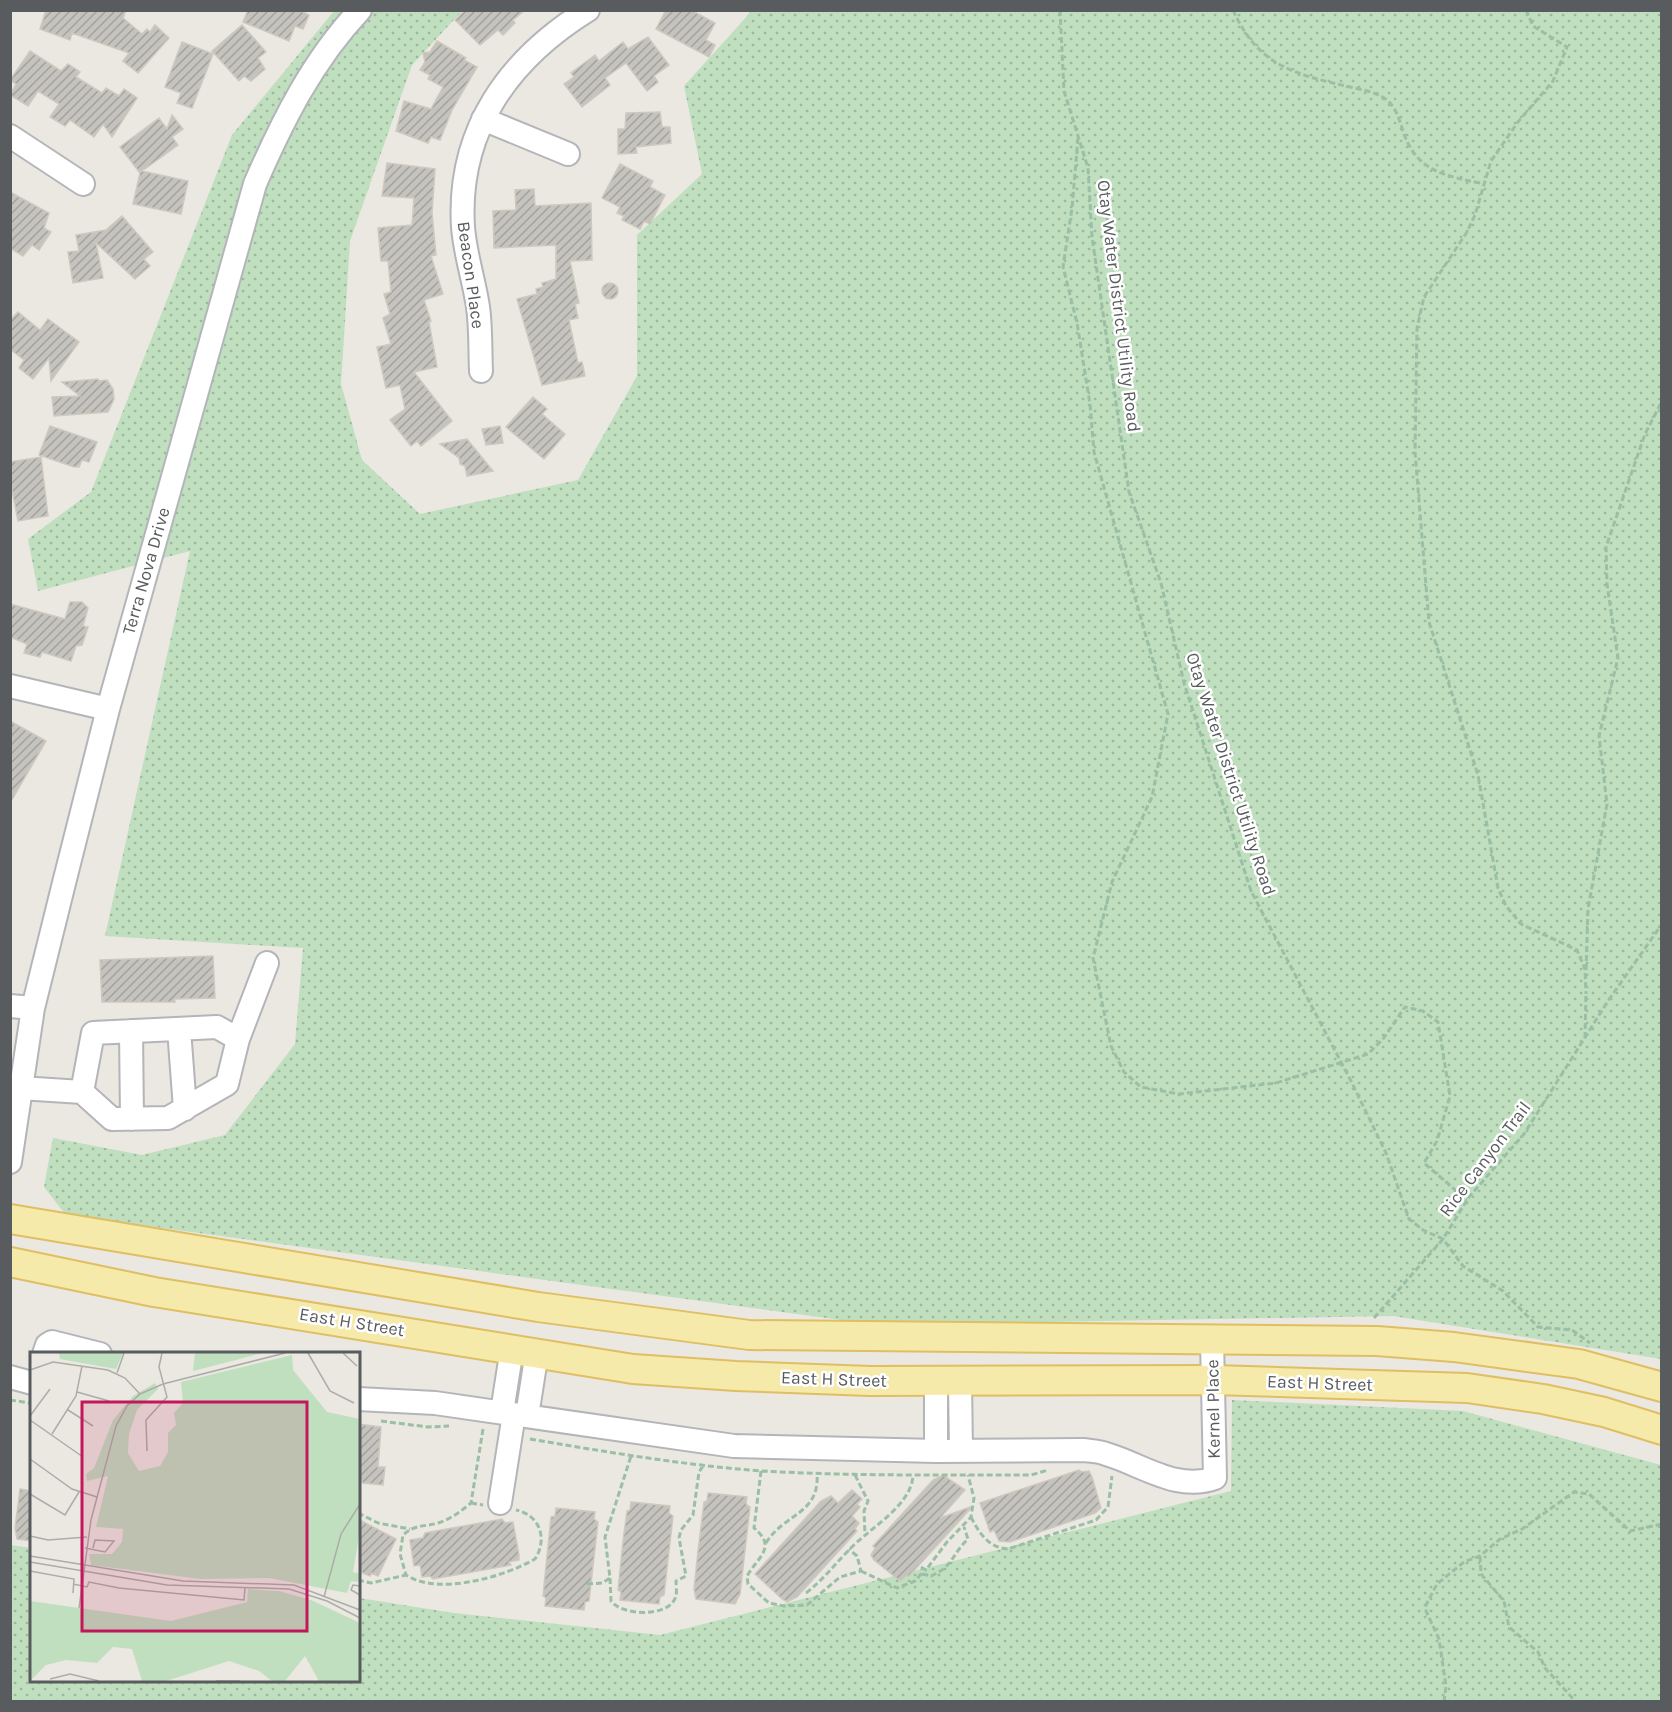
<svg xmlns="http://www.w3.org/2000/svg" width="1672" height="1712" font-family="Karla,sans-serif">
<defs>
<pattern id="grass-dots" width="8" height="8" patternUnits="userSpaceOnUse" patternTransform="scale(1.5)"><rect width="8" height="8" fill="#bfdfbf"/><path d="M2 2h.1M6 6h.1" fill="none" stroke="#9eb89e" stroke-width="1.8" stroke-linecap="round"/></pattern>
<pattern id="building-hatch" width="6" height="6" patternUnits="userSpaceOnUse" patternTransform="scale(1.5)"><rect width="6" height="6" fill="#c5c3bd"/><path d="M-1 1l2-2M0 6l6-6M5 7l2-2" fill="none" stroke="#a3a29d"/></pattern>
</defs>
<rect width="100%" height="100%" fill="#eae8e0"/>
<path fill="url(#grass-dots)" d="M334,11H462L412,65L350,241L341,384L362,460L420,514L578,480L637,376V235L702,174L684,86L749,14V11H1661V1359L1393,1316L878,1325L66,1215L44,1187L53,1138L142,1155L225,1135L295,1044L303,948L105,936L190,551L38,591L28,539L91,492L232,135Z
M1232,1400L1463,1411L1661,1465V1701H11L10,1545L31,1548L32,1680H358L359,1598L454,1613L660,1635L1231,1491Z"/>
<path fill="url(#building-hatch)" stroke="#cec9bf" stroke-width="1.5" d="M46,10H126L123,18L142,34L147,29L150,32L155,25L169,38L138,73L123,61L129,53L72,33L70,40L40,29Z
M248,10H299L309,15L303,29L295,26L289,41L243,22Z
M465,10H525L513,20L515,23L503,35L498,30L480,45L455,20Z
M666,10H691L715,23L706,40L715,45L709,57L656,29Z
M242,25L266,52L258,58L265,69L251,81L244,76L239,81L212,51Z
M648,37L669,65L654,76L658,82L647,91L626,63L605,78L610,85L582,107L564,84L574,77L571,73L595,55L599,61L623,42L628,49Z
M437,41L466,58L464,60L477,67L452,110L440,140L431,137L428,143L396,131L404,101L431,109L443,87L428,79L430,75L420,70L425,62L423,53L430,52Z
M182,42L213,54L192,108L177,103L181,93L165,87Z
M30,51L61,71L68,64L80,72L76,77L102,93L106,88L119,96L124,89L137,98L112,137L103,124L94,137L70,120L65,126L50,117L59,104L38,91L28,106L10,95L16,84L10,80Z
M660,112L662,127H670L671,143L636,147L637,153L618,154V129H625L626,113Z
M172,115L183,129L172,137L178,145L142,171L188,181L181,214L133,204L140,173L120,147L159,118L167,129Z
M387,163L435,169L432,213L436,255L431,256L443,294L424,300L431,321L429,322L437,367L414,372L452,421L421,446L417,441L411,446L390,420L405,409L400,385L386,388L377,347L391,344L383,318L390,314L384,294L391,292L388,261H381L378,228L412,225L414,198L382,196Z
M620,164L653,181L650,187L665,195L650,224L644,221L640,229L622,220L624,216L617,213L620,207L602,198Z
M534,189L535,206L591,203L592,260L570,261L579,303L575,304L578,318L569,320L578,363L582,362L585,376L542,385L517,299L537,294L536,289L543,287L542,283L556,279V245L494,248L493,211L516,210L515,190Z
M10,192L49,213L44,228L51,232L39,250L32,245L23,256L10,248Z
M122,216L153,252L144,259L150,266L135,279L96,243L103,278L73,283L68,252L79,251L76,235L106,230Z
M602 291a8 8 0 1 1 16 0a8 8 0 1 1-16 0Z
M18,312L40,330L48,319L79,342L51,381L49,358L33,379L19,368L24,360L10,349V320Z
M98,379L99,381L107,380L113,389L114,399L108,412L54,416L52,397L80,396L62,382Z
M533,397L547,409L542,414L565,434L544,459L506,427Z
M50,426L97,442L89,462L82,460L79,467H74L39,455Z
M500,426L503,443L486,445L482,429Z
M467,439L493,471L467,476L465,466L460,464L459,458L440,444Z
M41,457L48,516L18,521L10,480V462Z
M70,602H82L88,608L83,626L88,627L82,645L76,646L71,661L42,652L40,657L24,653L27,644L10,637V604L65,619Z
M10,721L46,741L10,803Z
M213,956L215,998L174,999L175,1002H102L100,960Z
M358,1424L381,1427L378,1467H385L383,1485L363,1483L358,1478Z
M1079,1470L1082,1472L1089,1471L1092,1477L1101,1508L1095,1513L1010,1542L999,1541L994,1530L990,1532L980,1503Z
M943,1475L965,1490L940,1518L973,1506L909,1576H906L900,1581L874,1560L871,1555L875,1548L873,1546L933,1480Z
M20,1489L32,1491V1541L17,1539L15,1528Z
M852,1490L862,1499L857,1504L860,1507L852,1516L859,1523L855,1529L857,1531L797,1597L787,1602L782,1599L755,1574L821,1501L831,1496L838,1503Z
M708,1493L747,1497L746,1504L750,1507L740,1594L735,1604L696,1599L694,1589L698,1551L704,1502L707,1501Z
M631,1502L670,1506L669,1513L673,1516L664,1595L660,1597L659,1604L620,1600L621,1592L618,1590L623,1541L627,1511L630,1510Z
M556,1508L595,1512L594,1519L598,1522L589,1601L585,1602L584,1610L545,1606L546,1598L543,1596L551,1517L555,1516Z
M358,1519L396,1539L378,1576L371,1573L370,1576L358,1571Z
M502,1519L505,1523L513,1522L519,1555V1560L509,1562L511,1565L433,1579L430,1576L422,1577L420,1565L414,1566L410,1540L423,1538L425,1533Z"/>
<g fill="none" stroke-linecap="round" stroke-linejoin="round">
<defs>
<path id="minor" d="M483,119L568,154
M10,136L83,184
M481,371C480,350 481,328 478,307C474,280 465,254 463,227C457,130 509,59 588,10
M10,686L108,709
M10,1006L33,1008
M179,1029L185,1109
M131,1031L132,1119
M238,1039L267,963
M20,1088L82,1092L112,1119L168,1118L227,1084L238,1039L217,1027L93,1033L82,1092
M10,1162L33,1008L64,883L108,709L255,184C282,122 312,61 360,10
M44,1354L47,1345L52,1342L100,1354
M10,1377L32,1383
M960,1381L961,1451
M936,1382V1451
M358,1399L435,1403L734,1446L936,1451L1083,1450C1091,1451 1099,1451 1106,1454C1141,1464 1177,1492 1215,1478L1212,1340
M502,1412L512,1348
M527,1416L537,1352
M500,1503L514,1414"/>
<path id="major" d="M10,1219L538,1307L749,1335L1377,1341L1454,1347L1579,1364L1662,1387
M10,1262L154,1292L633,1369L736,1376L870,1381L1214,1380L1467,1388L1543,1399L1604,1412L1662,1430"/>
</defs>
<use href="#minor" stroke="#b3b5b9" stroke-width="26"/>
<use href="#major" stroke="#dfbe64" stroke-width="32"/>
<path stroke="#9abfa5" stroke-width="3" stroke-dasharray="6 3" stroke-linecap="butt" d="M1060,10L1064,91L1088,168L1092,237L1129,492L1161,583L1184,683L1251,891L1351,1081L1386,1153L1409,1219L1423,1230L1443,1239L1463,1266L1503,1291L1538,1327L1572,1330L1590,1343
M1233,10C1258,66 1294,74 1350,87C1362,90 1378,92 1388,101C1397,109 1400,122 1404,134C1418,173 1448,176 1484,184
M1526,10L1533,26L1567,47L1553,81L1518,122L1491,161L1475,215L1467,232L1424,297L1417,328L1415,452L1429,622L1478,775L1498,888L1506,906L1521,924L1577,950L1585,969L1586,994
M1078,138L1072,208L1063,267L1077,323L1090,404L1094,452L1168,714L1152,797L1112,882L1093,958L1111,1046L1124,1072L1141,1087L1179,1094L1276,1083L1368,1054L1383,1039L1405,1007L1423,1011L1438,1022L1450,1096L1437,1141L1424,1163L1467,1200
M1586,970L1588,909L1607,804L1599,736L1618,658L1607,584L1606,547L1645,434L1662,401
M1585,1038L1586,992
M1374,1318L1443,1239L1469,1197L1524,1134L1608,1001L1662,924
M10,1400L30,1403
M381,1421L428,1427L449,1426
M483,1429L471,1503C461,1511 451,1519 438,1523C424,1527 415,1524 403,1535L400,1554L406,1575C438,1596 504,1577 535,1559C548,1539 540,1515 516,1510
M530,1439C607,1452 683,1465 761,1471C851,1476 941,1475 1031,1475L1048,1470
M761,1471L754,1528C777,1547 759,1556 747,1576L748,1584L769,1603L784,1606L807,1605L840,1577L861,1571L857,1556L849,1549
M855,1475L868,1501L864,1511L865,1535
M471,1503L483,1505
M358,1513L378,1523L410,1529
M971,1517C979,1533 989,1548 1008,1549L1096,1520L1108,1507L1112,1476
M766,1543C784,1513 820,1515 817,1473
M1480,1556L1481,1574L1504,1601L1509,1627L1538,1652L1545,1668L1576,1702
M921,1567L926,1570L947,1542L971,1517L974,1498L968,1475
M861,1571L897,1588L915,1581L922,1573
M922,1574L931,1576C953,1567 952,1554 968,1539L964,1527
M610,1578L611,1601C622,1616 670,1618 676,1596C677,1592 676,1585 676,1581L686,1576L679,1538L681,1530L693,1515L699,1472L703,1466
M358,1580L371,1583L406,1575
M587,1584L602,1583L610,1578L605,1537L631,1456
M806,1593C823,1580 834,1565 849,1550C868,1529 912,1506 913,1475
M1444,1702L1446,1686L1439,1639L1426,1611V1605L1437,1584L1464,1562L1480,1556L1500,1539L1522,1529L1574,1492L1589,1494L1630,1531L1662,1524"/>
<use href="#minor" stroke="#fff" stroke-width="22"/>
<use href="#major" stroke="#f5eaaa" stroke-width="28"/>
</g>
<g text-anchor="middle" stroke-width="5" stroke-linejoin="round" paint-order="stroke">
<g font-size="18" fill="#595c5f" stroke="#fff">
<text transform="translate(471 275) rotate(82)" y="6">Beacon Place</text>
<text transform="translate(1119 306) rotate(83)" y="6">Otay Water District Utility Road</text>
<text transform="translate(146 571) rotate(-74)" y="6">Terra Nova Drive</text>
<text transform="translate(1231 774) rotate(72)" y="6">Otay Water District Utility Road</text>
<text transform="translate(1485 1159) rotate(-53)" y="6">Rice Canyon Trail</text>
<text transform="translate(352 1322) rotate(9)" y="6">East H Street</text>
<text transform="translate(834 1379) rotate(2)" y="6">East H Street</text>
<text transform="translate(1320 1383) rotate(2)" y="6">East H Street</text>
<text transform="translate(1213 1409) rotate(-91)" y="6">Kernel Place</text>
</g>
</g>
<g transform="translate(30 1352)">
<rect width="330" height="330" fill="#eae8e0"/>
<path d="M165,1H233L163,19ZM262,3L263,18L297,60L330,67V178L323,220L330,222V230L321,229L317,241L239,226L170,227L61,213L59,202H82L92,190L93,177L66,175L78,124L57,129L56,122L64,116L83,68L103,44L125,31L128,37L107,58L99,82L98,101L109,119L130,114L138,100V81L146,73L144,61L153,51L151,30ZM218,237L249,239L281,248L330,271V329H289L275,304L255,329H242L229,319L199,309L136,329H112L102,297L83,295L67,311L36,308L16,313L0,329V249L141,269L217,250Z" fill="#bfdfbf"/>
<path d="M29,1H93L86,17L30,7Z" fill="#bfdfbf"/>
<path d="M44,1H75V5L50,9L44,7Z" fill="#bfdfbf"/>
<path fill="none" stroke="#acaca8" stroke-width="1.5" d="M278,1L300,39L324,51M313,1L327,14M0,18L23,10L78,18L95,26L110,42M87,21L94,1M47,40L79,49M38,58L63,74M0,64L20,37M0,68L53,105M22,82L46,44L52,14M117,99L116,68L137,45L129,15L132,1M0,107L42,137L67,145M0,142L35,163L49,140M0,184L18,188L57,185M55,196L75,200L84,189L65,188L63,196M0,204L153,229L264,233L330,258M0,210L137,233L259,237L297,249L330,266M0,219L44,227L43,241M43,232L57,235L59,230L89,236L214,248L215,236M330,234L323,233L321,238L330,243M294,245L311,182L330,152M49,256L61,168L86,74L97,54L110,42L133,32L255,1M20,327L40,322L69,329M186,329H210"/>
<path fill="#c2185b" fill-opacity="0.15" stroke="#c2185b" stroke-width="3" d="M52,50H277V279H52Z"/>
<rect width="330" height="330" fill="none" stroke="#595c5f" stroke-width="3"/>
</g>
<rect width="1672" height="1712" fill="none" stroke="#595c5f" stroke-width="24"/>
</svg>
